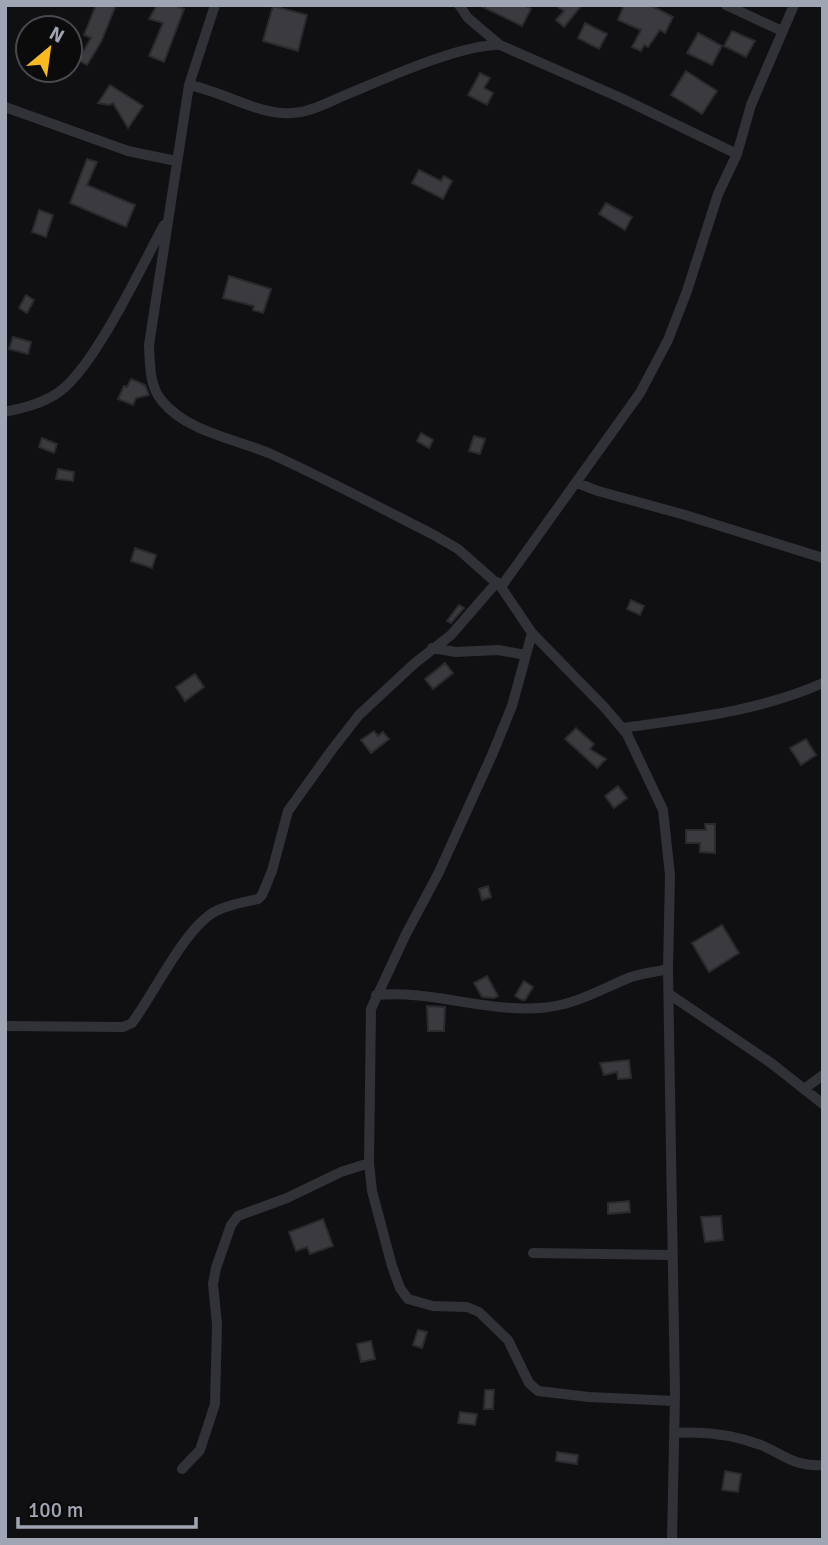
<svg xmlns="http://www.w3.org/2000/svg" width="828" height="1545" font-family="Signika,sans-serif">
<rect width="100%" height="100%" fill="#101012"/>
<path fill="#3a3a3f" stroke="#2a2a2e" stroke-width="2" d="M96,5H116L101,42L87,65L78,60L91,38L84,35Z
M157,5H174L184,9L164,62L149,56L163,23L149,19Z
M479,5H524L531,9L522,26Z
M555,5H582L564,27L556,20L564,11Z
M624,5H650L673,17L665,33L660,30L648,47L644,45L641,51L632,47L641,30L618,20Z
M273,6L307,15L298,51L263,41Z
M585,23L607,34L599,49L578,38Z
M732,31L755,41L746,57L724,46Z
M698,33L722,46L712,65L687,53Z
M686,71L717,91L702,114L671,95Z
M480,73L490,78L484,88L493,93L487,105L468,95Z
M110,85L143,106L128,128L113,103L109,105L98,103Z
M87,159L97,162L87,185L135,205L126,227L70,203Z
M419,170L441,181L444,176L452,181L443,199L412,183Z
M606,203L632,217L625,230L599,214Z
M39,210L53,215L46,237L32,232Z
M229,276L271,289L263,313L253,310L254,306L223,298Z
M26,295L34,300L27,313L19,308Z
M13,337L31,342L28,354L9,349Z
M131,379L145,385L149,395L136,398L133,405L118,399L124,386L127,387Z
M421,433L433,440L429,448L417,441Z
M474,436L485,439L480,454L469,451Z
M42,438L57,444L54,453L39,447Z
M58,469L74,472L73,481L56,479Z
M135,548L156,555L152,568L131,561Z
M631,600L644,606L640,615L627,609Z
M459,605L464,608L451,623L447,621Z
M445,663L453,673L433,689L425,679Z
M195,674L204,687L185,701L176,687Z
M576,728L594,744L590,749L606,759L597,768L565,739Z
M374,731L378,736L383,732L389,739L371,753L361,740Z
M806,739L816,755L801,765L790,748Z
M618,786L627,798L614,808L605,796Z
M705,824H715V853L700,852V843H686V830H706Z
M488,886L491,897L482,900L479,889Z
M722,925L739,953L709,972L692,943Z
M487,976L498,996L494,998L482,997L474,983Z
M524,981L533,987L525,1000H522L515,996Z
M427,1006L445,1007L444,1031H428Z
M629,1060L631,1078L618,1079L617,1072L604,1075L600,1063Z
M629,1201L630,1212L608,1214V1203Z
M721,1216L723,1240L705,1242L701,1217Z
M323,1219L333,1246L310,1254L307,1247L296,1251L289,1232Z
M418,1330L427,1332L422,1348L413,1345Z
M371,1341L375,1359L361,1362L357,1344Z
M485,1390H494L493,1409H484Z
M460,1412L477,1414L475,1425L458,1423Z
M557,1452L578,1455L577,1464L556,1461Z
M725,1471L741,1474L738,1492L722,1490Z"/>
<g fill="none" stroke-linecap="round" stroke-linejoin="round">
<path stroke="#313237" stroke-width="10" d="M215,5L189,85L149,345C150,363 149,386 162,401C187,432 236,439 271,454C326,479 381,508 434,535L458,549L501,587L532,633L605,708L627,734L663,810L670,875L668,969L675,1394L672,1540
M459,5L468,18L500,45
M726,5L782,31
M189,85C222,91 260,116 292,113C310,112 327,103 343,96C382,80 460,44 500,45L621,98L737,154
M5,107L128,151L176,161
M5,412C22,408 41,404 56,394C92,373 142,265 164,225
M577,483L598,491L685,515L823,558
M501,587L640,393L668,340L687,291L718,194L737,154L751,105L794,5
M532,633L512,706L492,755L439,872L406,934L371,1009L369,1163L372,1191L392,1266L400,1288L408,1299L433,1306L467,1307L479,1312L508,1340L529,1383L538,1391L589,1397L675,1401
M432,648L456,652L498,650L526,655
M622,728C692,718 757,712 823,683
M669,994L771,1063L823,1104
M376,995C433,990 483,1012 540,1008C574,1006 601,989 631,977C643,973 656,972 668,969
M5,1026L123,1027L132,1023C154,994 185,927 216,911C228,905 244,902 258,899L262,895L272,871L288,811L331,751L359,715L415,663L451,635L497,582
M804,1089L823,1075
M533,1253L672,1255
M675,1433C704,1431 734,1435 761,1445C785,1455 794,1467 823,1465
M182,1469L200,1450L215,1404L217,1324L213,1284L216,1268L231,1225L238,1216L287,1198L341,1172L369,1163"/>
</g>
<rect width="828" height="1545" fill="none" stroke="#a0a5b3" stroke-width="14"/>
<g transform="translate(49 49) rotate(29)"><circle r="33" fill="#0b0b0c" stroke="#47494f" stroke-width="2"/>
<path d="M0-5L12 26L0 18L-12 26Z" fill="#f9ba20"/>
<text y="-10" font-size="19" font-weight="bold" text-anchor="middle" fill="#a0a5b3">N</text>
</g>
<path d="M18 1517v10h178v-10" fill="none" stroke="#a0a5b3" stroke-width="3.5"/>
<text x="28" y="1517" font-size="21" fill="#a0a5b3" stroke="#0b0b0c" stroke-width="5" paint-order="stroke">100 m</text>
</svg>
